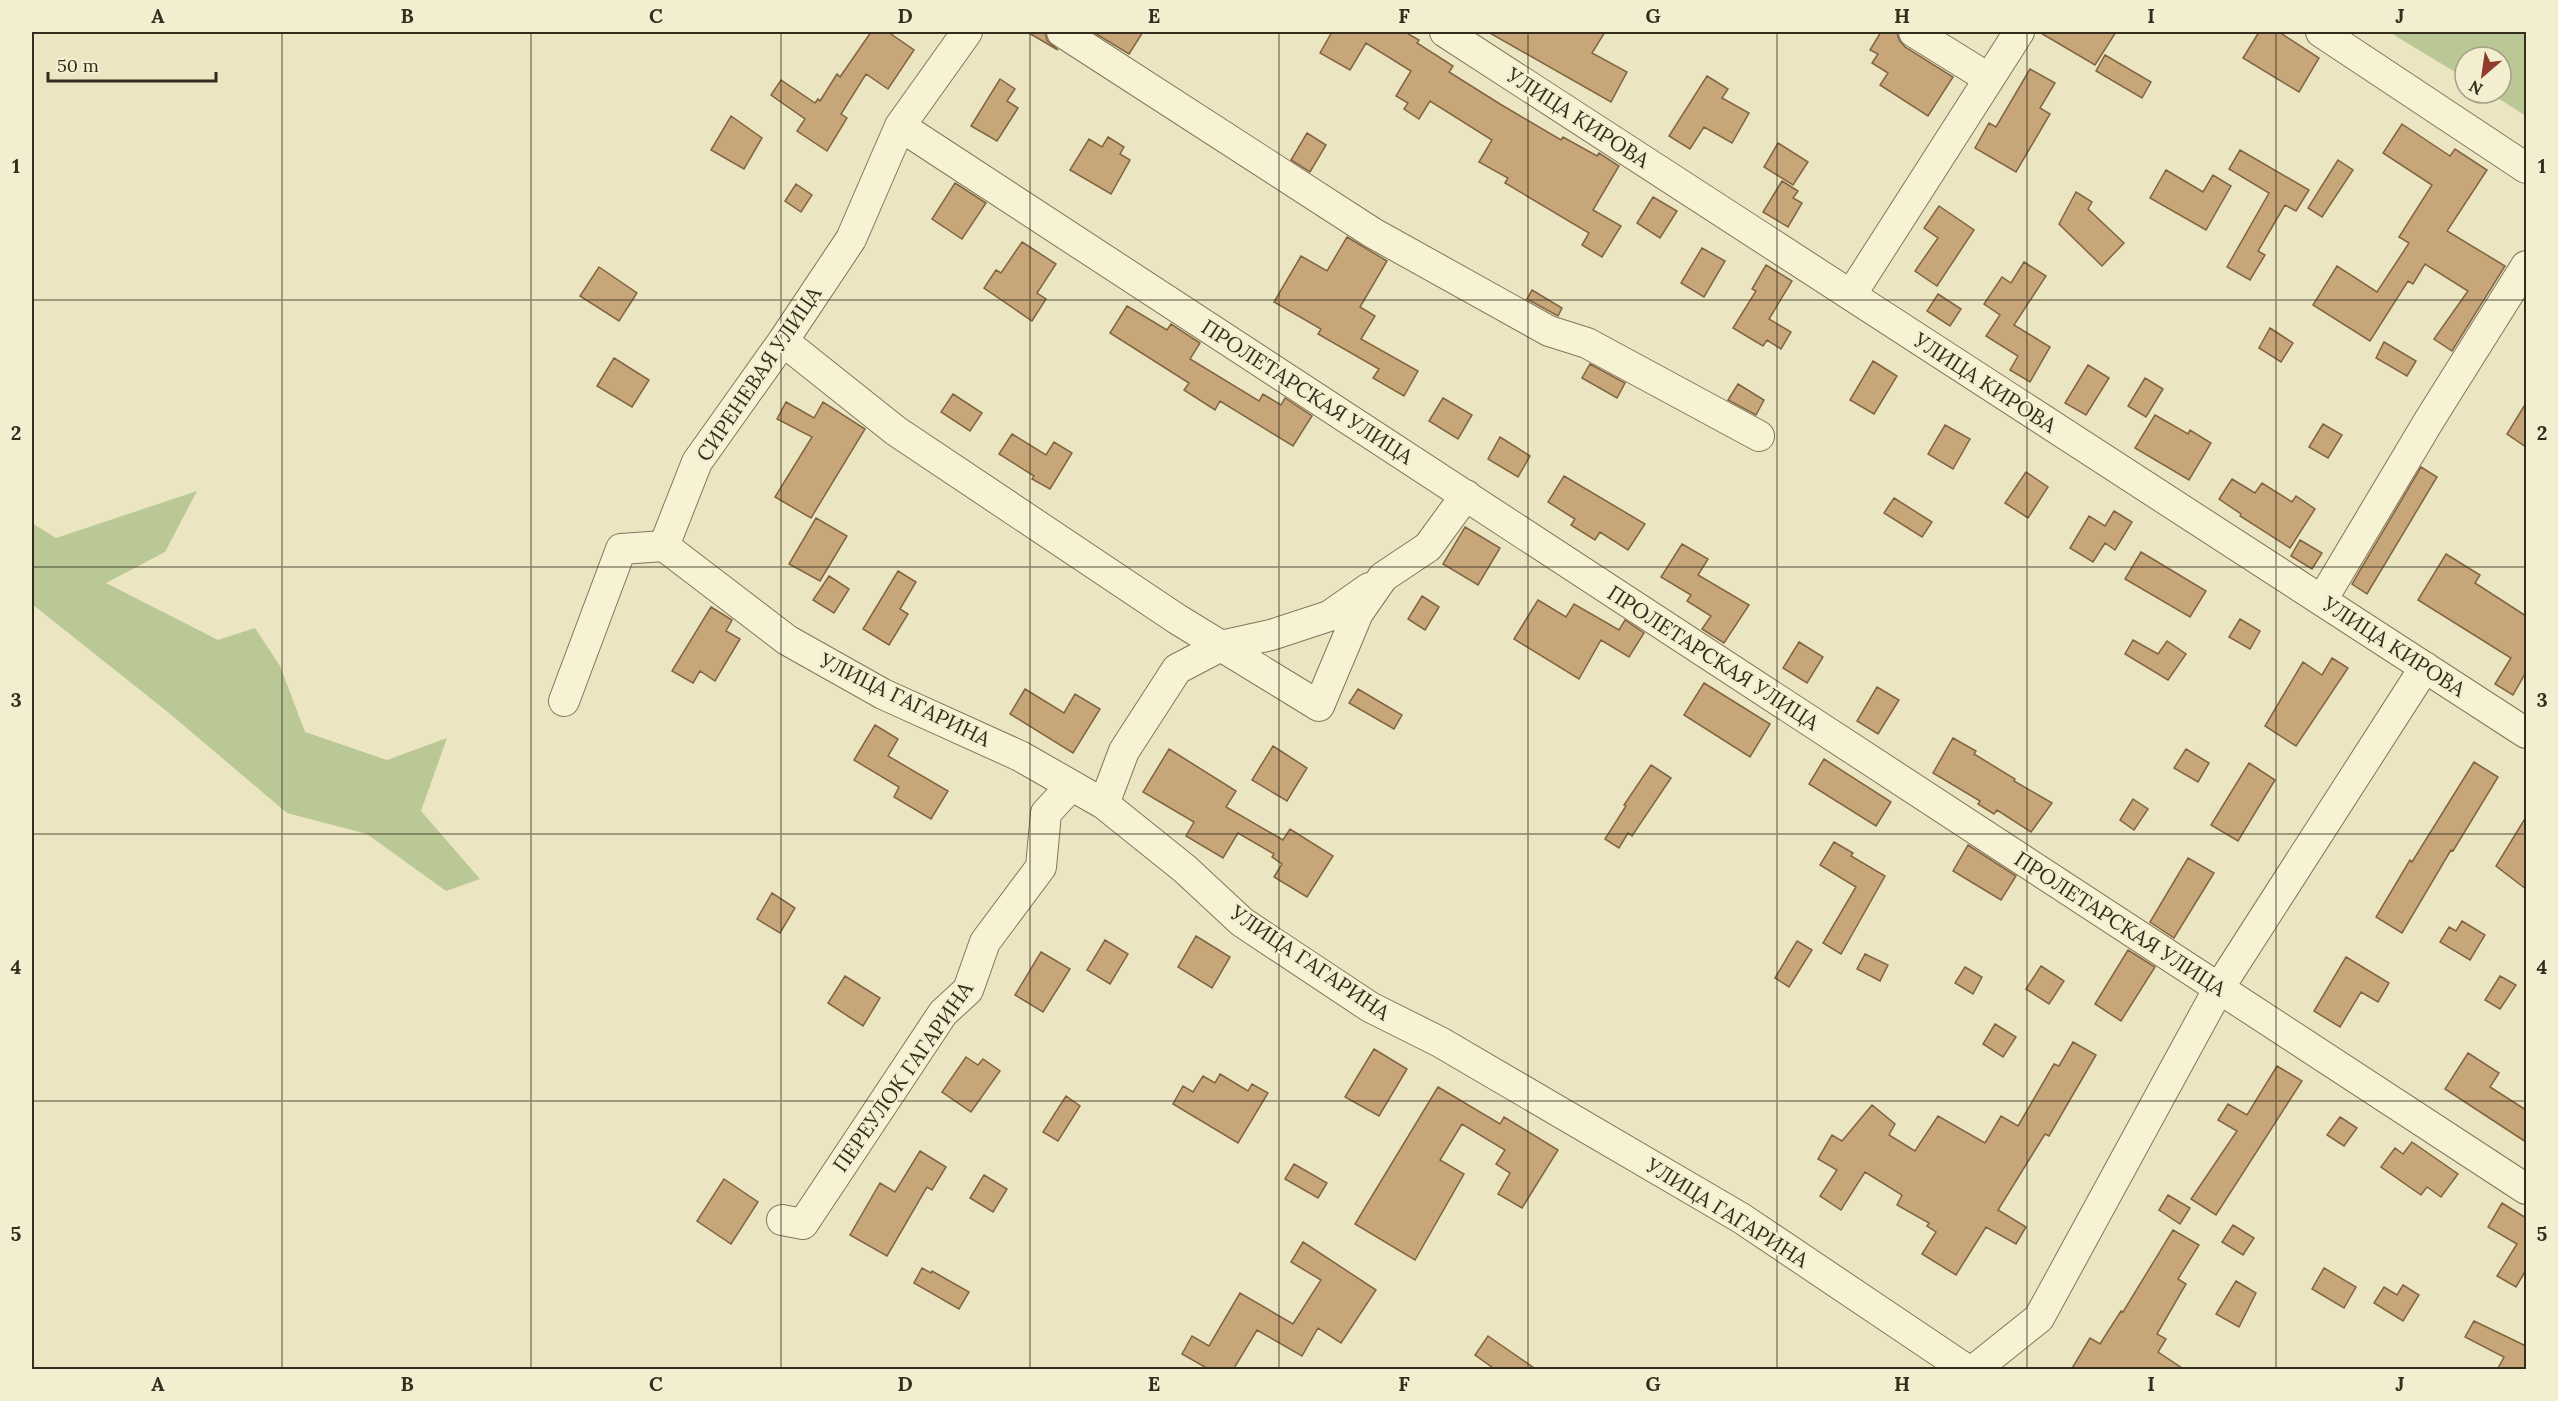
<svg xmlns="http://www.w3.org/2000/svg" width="2558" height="1401" font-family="Lora,serif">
<rect width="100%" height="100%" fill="#ebe5c1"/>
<path fill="#bac896" d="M2389,32H2526V116L2490,93H2501V57H2465V78Z
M197,491L165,552L106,583L218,640L255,628L280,666L305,732L387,760L447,738L421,811L480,879L446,891L367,834L287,813L169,713L32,604V523L56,538Z"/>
<path fill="#c7a679" stroke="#816441" stroke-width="1.5" d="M871,32H888L914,50L888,89L866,74L841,114L847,118L827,151L797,131L805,119L771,95L781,80L815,103L818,99L820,101L837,74L840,77Z
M1027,32H1045L1047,40L1058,50Z
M1093,32H1143L1129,54Z
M1332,32H1405L1419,40L1417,43L1453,66L1449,72L1500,104L1561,140L1563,137L1597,156L1599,153L1619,166L1593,210L1621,226L1602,257L1582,245L1589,233L1505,183L1508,178L1479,162L1492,140L1430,101L1419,119L1404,109L1408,103L1396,96L1411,71L1366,43L1350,70L1320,53Z
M1488,32H1605L1592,53L1627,72L1611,102Z
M1881,32H1897L1899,40L1905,47L1953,77L1928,116L1880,85L1888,73L1872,63L1878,54L1870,50Z
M2039,32H2116L2095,65Z
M2259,32H2279L2319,58L2299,92L2243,58Z
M2105,55L2151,82L2142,98L2096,71Z
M2030,69L2055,83L2040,108L2050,114L2016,172L1975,148L1989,123L1996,127Z
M1707,76L1728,89L1722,98L1749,113L1732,143L1704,127L1690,149L1669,136Z
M1000,79L1015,89L1007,101L1018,108L997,141L971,126Z
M731,116L762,138L744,169L711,150Z
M2402,124L2450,156L2455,149L2487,170L2447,231L2505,266L2452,351L2434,339L2468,291L2425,264L2413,284L2408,281L2370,341L2313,305L2337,266L2377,292L2409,243L2399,237L2432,185L2383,153Z
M1307,133L1326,145L1310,172L1291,160Z
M1108,137L1124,147L1120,154L1130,160L1111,194L1070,170L1089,139L1102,147Z
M1778,143L1808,162L1793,185L1764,167Z
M2240,150L2309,190L2296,211L2285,205L2258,251L2265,255L2250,280L2227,267L2269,193L2229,169Z
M2338,160L2353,170L2322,217L2308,208Z
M2166,170L2203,192L2213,175L2231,186L2206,230L2150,198Z
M1782,181L1798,191L1793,198L1802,203L1788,227L1763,212Z
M955,183L986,203L962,239L932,219Z
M796,184L812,195L801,212L785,201Z
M2076,192L2092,202L2088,209L2124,243L2102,266L2059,224Z
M1653,197L1677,211L1660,238L1637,223Z
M1939,206L1974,230L1937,286L1915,271L1938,238L1924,228Z
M1347,237L1387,261L1360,307L1375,316L1361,339L1418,371L1404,396L1373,378L1379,369L1318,334L1321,329L1274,302L1301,256L1327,271Z
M1022,242L1056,264L1037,293L1046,299L1032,321L984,288L996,270L1001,273Z
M1702,248L1725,261L1704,297L1681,283Z
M2024,262L2046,276L2014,325L2050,347L2030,382L2010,370L2018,356L1986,336L2000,315L1984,304L2002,277L2011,283Z
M1766,265L1792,281L1769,319L1791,332L1781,349L1767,340L1763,346L1733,328L1756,291L1752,289Z
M599,267L637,293L619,321L580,296Z
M1532,290L1562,308L1558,316L1527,299Z
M1938,294L1961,309L1950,326L1927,311Z
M1127,306L1167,330L1171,324L1200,343L1190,359L1259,401L1263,394L1281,405L1285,398L1312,416L1293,446L1220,401L1215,410L1184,390L1189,383L1110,333Z
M2270,328L2293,343L2281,362L2259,348Z
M2384,342L2416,361L2407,376L2376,358Z
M614,358L649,380L632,407L597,386Z
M1873,361L1897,376L1874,414L1850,400Z
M1590,364L1625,383L1617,398L1582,378Z
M2088,365L2109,378L2086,415L2065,403Z
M2145,378L2163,389L2146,417L2128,406Z
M1738,384L1764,400L1756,415L1728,400Z
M953,394L982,413L970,431L941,412Z
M1443,398L1472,415L1458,439L1429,421Z
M786,402L814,418L823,402L865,429L811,518L775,497L812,437L777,419Z
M2526,403V447L2507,434Z
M2155,415L2188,434L2190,430L2211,443L2189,480L2135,448Z
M2323,424L2342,435L2328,458L2309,447Z
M1945,425L1970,439L1953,469L1928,454Z
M1012,434L1046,455L1054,442L1072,453L1050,489L1032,479L1034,476L999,454Z
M1500,437L1530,456L1518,477L1488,459Z
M2421,467L2437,477L2367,594L2352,584Z
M2026,472L2048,487L2028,518L2005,503Z
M1564,476L1645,524L1628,550L1600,532L1595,540L1571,525L1575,519L1548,502Z
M2232,479L2255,493L2262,483L2292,502L2296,496L2315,509L2290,548L2240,516L2241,514L2219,499Z
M1894,498L1932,522L1922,537L1884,513Z
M2114,511L2132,522L2115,550L2105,543L2093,562L2070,548L2089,516L2105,526Z
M816,518L847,536L820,581L789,564Z
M1465,527L1500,548L1478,585L1443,564Z
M2300,540L2322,553L2312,569L2291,556Z
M1682,544L1708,559L1698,575L1749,605L1724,643L1702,629L1711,616L1687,601L1691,595L1661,577Z
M2141,552L2206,591L2190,617L2125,579Z
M2446,554L2480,575L2475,583L2526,616V672L2513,695L2495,684L2511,658L2418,600Z
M898,571L916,582L900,609L908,614L889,645L863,629Z
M829,576L849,589L834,613L813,600Z
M1422,596L1439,607L1425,630L1408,619Z
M1538,600L1566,617L1574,604L1619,630L1625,620L1644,633L1629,657L1601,640L1579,679L1514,639Z
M711,607L732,620L726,631L740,639L715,681L700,671L693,683L672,671Z
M2240,619L2260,631L2250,649L2229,637Z
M2133,640L2158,654L2167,641L2186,654L2168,680L2125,654Z
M1799,642L1823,657L1807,683L1783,668Z
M2332,658L2348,668L2296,746L2265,726L2303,662L2322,675Z
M1704,683L1770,724L1750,757L1684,715Z
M1877,687L1899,700L1878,734L1857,721Z
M1025,689L1064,713L1075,694L1100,709L1073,753L1010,714Z
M1358,689L1402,715L1394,729L1349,703Z
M875,725L898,739L888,756L948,791L931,819L894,797L899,787L854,760Z
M1953,738L1976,751L1974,754L2015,779L2014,781L2052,803L2031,832L1997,810L1994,814L1978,804L1980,801L1933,773Z
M1273,746L1307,768L1287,801L1252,780Z
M1169,749L1236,791L1226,807L1283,840L1290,829L1333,856L1307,897L1274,877L1282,864L1272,857L1274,854L1238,833L1223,858L1186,836L1194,822L1143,792Z
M2186,749L2209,763L2198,782L2174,768Z
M1824,759L1891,802L1876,826L1809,784Z
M2474,762L2498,777L2453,851L2451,850L2402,933L2376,917L2410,860L2412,862Z
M2249,763L2275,780L2238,841L2211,825Z
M1651,765L1671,778L1632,836L1628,833L1619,848L1605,839L1626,806L1624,805Z
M2133,799L2148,809L2134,830L2120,820Z
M2526,817V889L2496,866Z
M1834,842L1853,853L1851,856L1885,876L1841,954L1823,943L1856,887L1820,865Z
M1968,845L2016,876L2001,900L1953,871Z
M2188,858L2214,873L2174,938L2150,922Z
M772,893L795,908L780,933L757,919Z
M2462,921L2485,935L2470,960L2440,942L2449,927L2456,931Z
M1196,936L1230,957L1212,988L1178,967Z
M1105,940L1128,954L1110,984L1087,970Z
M1797,941L1812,950L1789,987L1775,978Z
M2128,950L2155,967L2121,1021L2095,1004Z
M1041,952L1070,969L1043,1012L1015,995Z
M1865,954L1888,965L1880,981L1857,969Z
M2346,957L2389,983L2378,1002L2361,992L2340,1027L2314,1011Z
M2041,966L2064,981L2049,1004L2026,989Z
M1965,967L1982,977L1973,994L1955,983Z
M845,976L880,998L863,1026L828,1003Z
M2500,976L2516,985L2500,1009L2485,1000Z
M1995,1024L2016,1037L2003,1057L1983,1044Z
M2073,1042L2096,1055L2049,1136L2045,1134L1998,1210L2026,1227L2016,1244L1986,1227L1956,1275L1922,1254L1936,1232L1927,1226L1929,1223L1897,1205L1902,1195L1865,1172L1841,1210L1820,1196L1837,1170L1818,1159L1832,1135L1842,1141L1872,1105L1895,1124L1889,1135L1915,1151L1938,1116L1985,1143L2001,1116L2018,1126L2054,1064L2059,1066Z
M1374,1049L1407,1069L1379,1116L1345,1097Z
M2468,1053L2499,1073L2490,1087L2526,1110V1142L2445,1089Z
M966,1057L978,1065L983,1059L1000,1071L971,1112L942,1092Z
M2277,1066L2302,1081L2216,1215L2191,1199L2237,1131L2218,1120L2228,1104L2247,1115Z
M1220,1074L1248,1091L1252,1084L1268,1093L1238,1143L1173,1104L1183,1086L1193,1092L1203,1076L1215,1083Z
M1438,1087L1500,1124L1504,1117L1558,1150L1522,1208L1498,1194L1510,1173L1496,1164L1505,1150L1462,1124L1440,1160L1464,1174L1415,1260L1355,1224Z
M1066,1096L1080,1106L1058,1141L1043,1132Z
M2340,1117L2357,1128L2344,1146L2327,1135Z
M2412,1142L2458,1174L2441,1197L2427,1187L2421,1195L2381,1167L2395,1148L2403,1154Z
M920,1151L946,1167L932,1190L927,1187L887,1256L850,1235L880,1183L895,1192Z
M1294,1164L1327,1183L1318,1198L1285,1179Z
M984,1175L1007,1189L993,1212L970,1198Z
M724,1179L758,1202L731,1244L697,1221Z
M2168,1195L2190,1208L2180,1224L2159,1210Z
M2502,1203L2526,1218V1270L2516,1287L2497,1276L2517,1244L2488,1227Z
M2233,1225L2254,1238L2243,1255L2222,1242Z
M2173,1230L2199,1245L2178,1279L2186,1284L2157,1334L2166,1339L2158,1352L2185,1370H2071L2090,1338L2100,1344L2121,1311L2123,1312Z
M1303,1242L1376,1290L1341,1343L1318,1328L1302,1356L1257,1330L1233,1370H1210L1182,1354L1192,1336L1209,1346L1240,1293L1293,1324L1321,1280L1291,1262Z
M922,1268L931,1273L932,1271L969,1292L959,1309L914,1283Z
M2324,1268L2356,1287L2344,1308L2312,1289Z
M2236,1281L2256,1293L2239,1327L2216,1314Z
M2403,1285L2419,1295L2403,1321L2374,1303L2384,1287L2397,1295Z
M2474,1321L2526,1346V1370H2497L2504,1357L2465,1337Z
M1488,1336L1537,1370H1496L1475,1355Z"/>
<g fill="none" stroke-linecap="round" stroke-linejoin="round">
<defs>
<path id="minor" d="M1062,32L1373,233L1549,331L1587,343L1759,436
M1445,32L2526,733
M1914,32L1988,78
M2321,32L2526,168
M900,126L2526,1189
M1851,295L2019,32
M783,341L896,431L1177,619L1319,706L1358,613L1383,577L1428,547L1466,495
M664,546L787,640L883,694L1020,756L1104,804L1185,869L1242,922L1370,1007L1440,1042L1741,1218L1967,1370
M2322,600L2430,419L2526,266
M564,701L621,549L664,546L697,462L783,341L851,239L900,126L967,32
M1104,804L1124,751L1177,669L1221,646L1271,635L1329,616L1369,588
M782,1220L803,1224L943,1013L968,990L985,942L1041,867L1046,813L1071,786
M1974,1370L2039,1318L2219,988L2425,667"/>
</defs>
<use href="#minor" stroke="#83765a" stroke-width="32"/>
<use href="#minor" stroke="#f7f2d4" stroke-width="30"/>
</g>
<path fill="none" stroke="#342c1d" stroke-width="1.5" stroke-opacity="0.55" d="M282,32V1370M531,32V1370M781,32V1370M1030,32V1370M1279,32V1370M1528,32V1370M1777,32V1370M2027,32V1370M2276,32V1370M32,300H2526M32,567H2526M32,834H2526M32,1101H2526"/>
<g text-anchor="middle" stroke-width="4.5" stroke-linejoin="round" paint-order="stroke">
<g font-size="21" fill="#342c1d" stroke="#f3eed0">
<text transform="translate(1578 118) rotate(33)" y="7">УЛИЦА КИРОВА</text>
<text transform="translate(759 374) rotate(-56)" y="7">СИРЕНЕВАЯ УЛИЦА</text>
<text transform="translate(1985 383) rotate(33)" y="7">УЛИЦА КИРОВА</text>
<text transform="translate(1307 392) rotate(33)" y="7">ПРОЛЕТАРСКАЯ УЛИЦА</text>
<text transform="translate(2394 647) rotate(33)" y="7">УЛИЦА КИРОВА</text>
<text transform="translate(1713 658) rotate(33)" y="7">ПРОЛЕТАРСКАЯ УЛИЦА</text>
<text transform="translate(905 700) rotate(26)" y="7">УЛИЦА ГАГАРИНА</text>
<text transform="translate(2120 924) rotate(33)" y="7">ПРОЛЕТАРСКАЯ УЛИЦА</text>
<text transform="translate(1310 963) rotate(34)" y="7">УЛИЦА ГАГАРИНА</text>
<text transform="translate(903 1077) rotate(-55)" y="7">ПЕРЕУЛОК ГАГАРИНА</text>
<text transform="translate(1727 1213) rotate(32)" y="7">УЛИЦА ГАГАРИНА</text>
</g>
</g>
<rect width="2558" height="1401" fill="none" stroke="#f3eed0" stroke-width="66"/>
<g transform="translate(2483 75) rotate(209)"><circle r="28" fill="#f3eed0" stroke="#a7a088" stroke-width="1.5"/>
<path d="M0-4.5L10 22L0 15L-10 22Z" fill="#8f3c2d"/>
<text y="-9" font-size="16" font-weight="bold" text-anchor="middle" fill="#342c1d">N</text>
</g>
<path d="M48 72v9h168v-9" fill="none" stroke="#342c1d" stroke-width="3"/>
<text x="57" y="72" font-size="18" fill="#342c1d" stroke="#f3eed0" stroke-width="4.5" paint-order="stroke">50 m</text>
<rect x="33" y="33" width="2492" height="1335" fill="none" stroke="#342c1d" stroke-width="2"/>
<g font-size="20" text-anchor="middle" font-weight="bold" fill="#342c1d">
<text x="158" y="23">A</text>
<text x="407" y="23">B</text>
<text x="656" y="23">C</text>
<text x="905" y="23">D</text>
<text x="1154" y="23">E</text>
<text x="1404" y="23">F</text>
<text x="1653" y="23">G</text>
<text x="1902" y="23">H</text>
<text x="2151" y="23">I</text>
<text x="2400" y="23">J</text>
<text x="16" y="173">1</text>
<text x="2542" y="173">1</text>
<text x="16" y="440">2</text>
<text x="2542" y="440">2</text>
<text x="16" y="707">3</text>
<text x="2542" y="707">3</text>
<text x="16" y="974">4</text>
<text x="2542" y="974">4</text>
<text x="16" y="1241">5</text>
<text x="2542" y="1241">5</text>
<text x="158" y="1391">A</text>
<text x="407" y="1391">B</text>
<text x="656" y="1391">C</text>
<text x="905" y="1391">D</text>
<text x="1154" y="1391">E</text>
<text x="1404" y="1391">F</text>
<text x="1653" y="1391">G</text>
<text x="1902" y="1391">H</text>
<text x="2151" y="1391">I</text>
<text x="2400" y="1391">J</text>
</g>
</svg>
